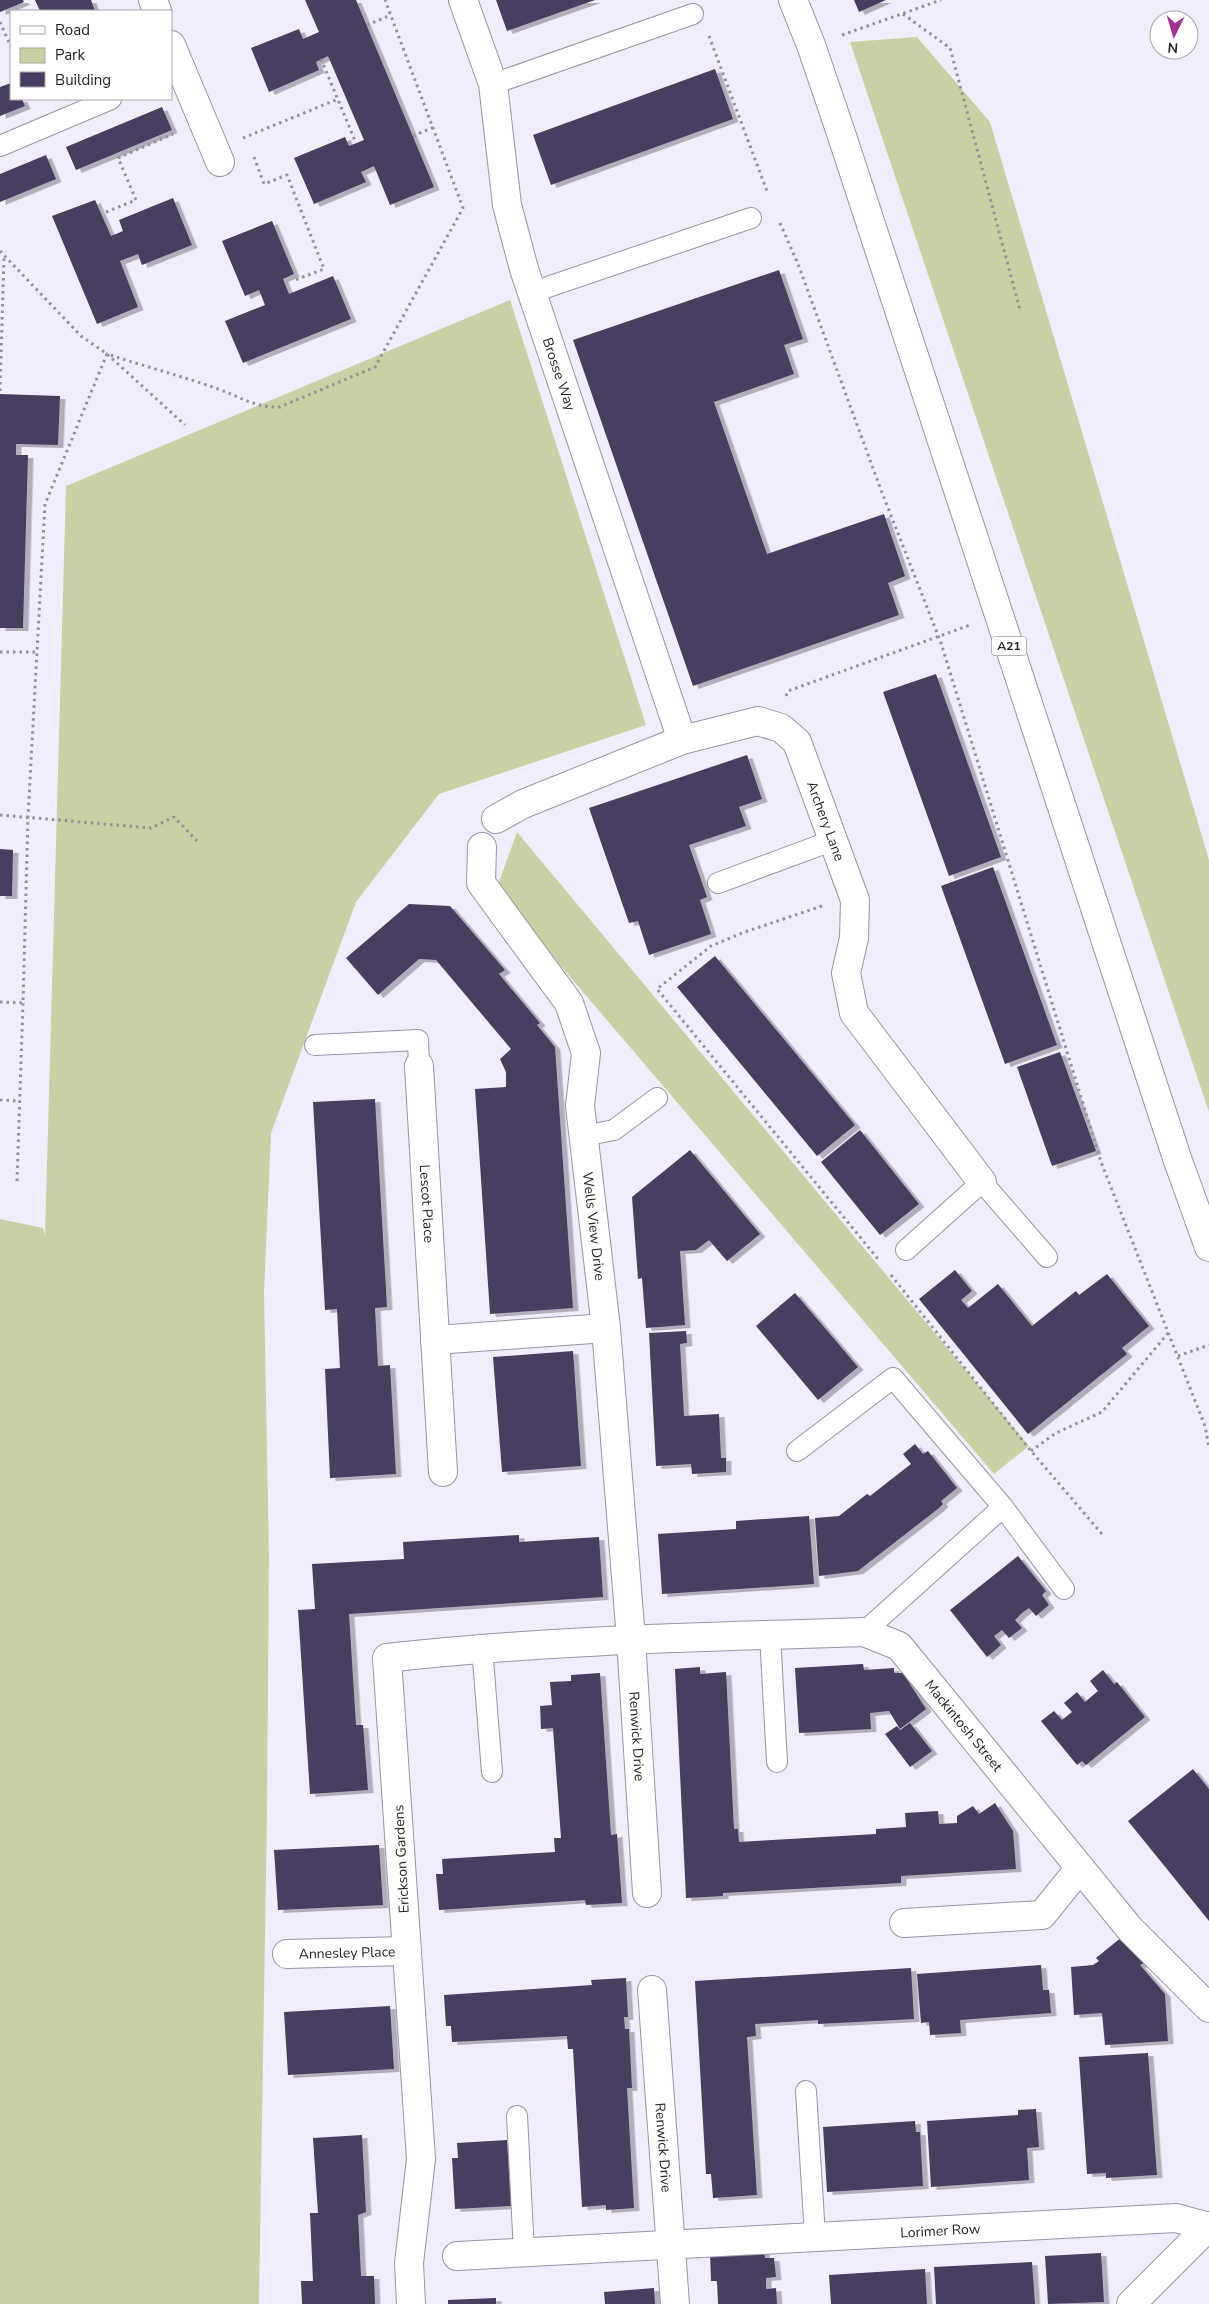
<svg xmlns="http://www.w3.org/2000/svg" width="1209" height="2304" font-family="'Nunito Sans',sans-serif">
<defs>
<filter id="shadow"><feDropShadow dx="5.5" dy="3" stdDeviation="0" flood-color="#0004"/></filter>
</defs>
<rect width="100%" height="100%" fill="#f2edfd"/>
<path fill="#c9d1a4" d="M917,37L990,122L1209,860V1112L850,42Z
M510,300L646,725L439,794L356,902L271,1133L264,1292L269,1556L267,1814L259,2304H0V1219L43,1228L45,1236L66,486Z
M517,832L1029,1446L994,1474L496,890Z"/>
<path fill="#493c61" filter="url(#shadow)" d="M0,0H23L24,2L0,12Z
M35,0H91L95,11H40Z
M305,0H356L434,187L390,205L374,166L361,172L366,182L314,204L294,158L345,137L349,146L364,140L328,56L316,62L319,70L269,92L251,48L299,29L303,39L319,32Z
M496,0H595L507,31Z
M854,0H886L859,12Z
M715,69L733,119L551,185L533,135Z
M11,83V99H22L25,106L0,116V87Z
M162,107L172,130L76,170L66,147Z
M46,155L56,179L0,202V174Z
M173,198L192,245L142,265L138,254L120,261L138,307L97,324L52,216L95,200L111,236L123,231L119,220Z
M272,221L294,274L283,279L289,294L333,276L351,319L243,363L225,321L265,305L259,290L245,296L222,241Z
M779,270L803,339L784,345L794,374L714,402L767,554L884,514L905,576L888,583L899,615L693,686L573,340Z
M0,394L60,396L58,445L16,444V455H28L23,628H0Z
M936,674L1001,857L949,876L883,692Z
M747,755L762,799L739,807L746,826L689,845L707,897L700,900L711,934L649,955L638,921L629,923L589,808Z
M0,849L13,850L12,896H0Z
M993,867L1057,1045L1005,1064L941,886Z
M409,904L450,906L505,970L499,974L540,1023L537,1025L555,1047L573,1308L490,1314L475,1089L506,1087V1072L500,1059L511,1049L436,960L419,959L378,995L346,958Z
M715,956L855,1125L817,1156L677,987Z
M1060,1052L1096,1151L1052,1166L1017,1067Z
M375,1099L387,1307L375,1308L378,1366L390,1365L396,1474L330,1478L325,1369L340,1368L337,1309L325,1310L313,1102Z
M860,1130L919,1204L880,1235L821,1162Z
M690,1150L760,1234L727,1261L709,1240L696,1250L680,1251L685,1325L646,1328L642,1278L638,1279L632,1197Z
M955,1270L972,1291L961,1300L968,1308L998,1284L1032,1326L1076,1291L1079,1295L1107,1274L1149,1326L1122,1348L1127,1354L1028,1434L919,1299Z
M795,1293L858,1367L818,1400L756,1326Z
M686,1331L687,1343L680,1344L684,1416L719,1414L721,1458H726V1472L692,1474L691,1464L656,1466L649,1333Z
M573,1351L581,1466L502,1472L493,1357Z
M915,1444L923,1454L928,1451L957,1488L941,1501L943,1504L939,1508L858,1571L819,1576L815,1518L839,1516L867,1494L870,1496L911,1464L903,1454Z
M809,1516L814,1584L662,1594L658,1534L736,1529V1521Z
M519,1535V1542L599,1537L603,1597L349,1614L356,1725H363L368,1790L310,1794L298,1610L315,1609L312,1564L404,1559L403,1542Z
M1018,1556L1046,1591L1042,1595L1049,1605L1036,1616L1029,1608L1022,1613L1015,1620L1022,1628L1009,1638L1002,1630L994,1636L1001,1645L987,1657L950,1610Z
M863,1664L864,1670L894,1668V1673H903L926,1709L900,1729L889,1711L870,1713L871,1729L799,1733L795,1668Z
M700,1667V1674L726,1672L734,1829H738L739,1842L876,1834V1829L906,1827L905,1813L938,1811L939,1824L957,1823V1816L973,1806L979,1814L995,1803L1013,1831L1016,1869L901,1876V1883L723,1893V1896L686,1898L675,1669Z
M1103,1670L1114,1684L1117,1682L1145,1717L1086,1765L1082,1761L1077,1765L1041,1721L1054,1711L1062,1720L1072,1712L1064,1703L1077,1692L1085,1702L1098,1691L1090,1681Z
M600,1673L611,1835L617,1834L622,1903L586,1905L585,1900L439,1910L436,1874H443L442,1859L555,1852L554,1838H561L553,1728L541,1729L540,1706L552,1705L550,1682L571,1681V1675Z
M910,1723L932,1751L910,1767L885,1734L897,1726L902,1732L900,1730Z
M1193,1769L1209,1789V1921L1128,1821Z
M379,1845L383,1905L278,1910L274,1850Z
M1122,1937L1144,1963L1140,1965L1165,1994L1168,2041L1105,2045L1102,2013L1074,2015L1071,1967L1093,1965L1099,1961L1096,1958Z
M1041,1965L1043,1990H1049L1051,2013L960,2020L961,2033L930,2035L929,2022L921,2023L917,1974Z
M911,1968L914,2019L818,2024V2020L755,2024L756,2036L747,2037L757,2195L713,2198L711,2174H706L695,1981Z
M626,1978L628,2017H624L625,2029H629L632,2088H627L634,2208L606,2210V2205L582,2207L573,2049H568L567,2036L452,2042L451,2026H446L444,1995L592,1985L591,1980Z
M390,2006L394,2069L288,2075L284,2012Z
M1148,2053L1157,2175L1106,2178V2173L1087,2174L1079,2057Z
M1036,2109L1039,2147L1027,2148L1029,2180L931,2187L927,2121L1018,2115V2110Z
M915,2121L916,2132H920L923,2186L827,2192L823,2127Z
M362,2135L366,2212L358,2215L361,2276H374L375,2304H302L301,2281H313L310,2213H318L313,2138Z
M507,2140L511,2206L455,2209L452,2158H458L457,2143Z
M764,2250L765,2258H774L776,2277L766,2278V2289L776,2288L777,2304H718L717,2281H711L710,2253Z
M1101,2253L1104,2302L1048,2304L1045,2256Z
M1032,2262L1035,2304H936L934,2267Z
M925,2269L927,2304H831L829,2275Z
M654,2288L655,2304H605L604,2292Z
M496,2298V2304H448V2300Z"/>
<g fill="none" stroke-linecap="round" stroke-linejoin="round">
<defs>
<path id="service" d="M493,84L693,14
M0,146L111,99
M533,292L751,218
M718,883L834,840
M315,1045L418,1040L419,1066
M583,1136L614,1130L657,1098
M906,1250L982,1182L1047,1257
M797,1451L893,1378L1003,1507L864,1632
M1003,1507L1064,1589
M770,1635L777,1762
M482,1647L492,1772
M806,2091L815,2236
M517,2116L524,2252"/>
<g id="minor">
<path d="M153,0L157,11"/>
<path id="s1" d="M463,0L493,84L507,205L524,269L682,740"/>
<path d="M171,45L220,162"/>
<path id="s2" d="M496,819L523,804L682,740L758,721L781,728L797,742L855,900L854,938L846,973L854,1013L982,1182"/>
<path id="s3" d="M482,847L481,883L569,1003L586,1053L580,1106L606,1328L631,1639L647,1893"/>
<path id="s4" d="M419,1066L443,1472"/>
<path d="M435,1340L606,1328"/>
<path d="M904,1923L1042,1915L1080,1868"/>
<path id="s5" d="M287,1954L406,1951"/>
<path id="s6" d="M652,1990L675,2304"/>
<path id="s7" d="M457,2256L1176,2218L1209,2227"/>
<path id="s8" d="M411,2304L409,2263L421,2159L387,1658C546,1640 704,1637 864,1632L899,1646L1130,1929L1209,2008"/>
<path d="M1131,2304L1209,2226"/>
</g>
<path id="primary" d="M793,0L811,45L842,136L1177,1158L1209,1247"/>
</defs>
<use href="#service" stroke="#9994a6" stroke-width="22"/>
<use href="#minor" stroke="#9994a6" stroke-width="30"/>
<use href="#primary" stroke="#9994a6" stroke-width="30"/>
<path stroke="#94909c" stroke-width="3" stroke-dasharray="2.5 4" stroke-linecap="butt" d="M903,14L950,48L1020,310
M0,22L11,47
M367,25L391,15
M842,35L941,0
M709,36L768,194
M321,59L356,143
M413,136L434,127
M243,138L338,99
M254,157L264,184L287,175L324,269L295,280
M106,212L136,200L118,158L173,134
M780,223L798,264L881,490L941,643L1101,1162L1205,1426L1209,1447
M0,251L81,336L107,354L185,425
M0,391L4,256
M0,652H37
M786,696L788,691L970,625
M0,815L151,828L174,817L199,843
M822,906L742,933L711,946L657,989L878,1259
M0,1002L23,1003L28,817L45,504L107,354C143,366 182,376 218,389C240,397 256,408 280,407L375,367L463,208L385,0
M0,1100L20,1101
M17,1181L23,1003
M891,1275L1031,1451L1102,1534
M1178,1356L1209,1345
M1031,1451L1056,1433L1102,1412L1169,1332"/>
<use href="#service" stroke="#fff" stroke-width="20"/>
<use href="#minor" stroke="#fff" stroke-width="28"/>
<use href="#primary" stroke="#fff" stroke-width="28"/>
</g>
<g text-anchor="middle" stroke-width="5" stroke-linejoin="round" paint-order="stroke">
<rect fill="#fff" stroke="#67656b" stroke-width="1" x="991.5" y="636.5" width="35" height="19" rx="4"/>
<g font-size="12" font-weight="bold" fill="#26232b">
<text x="1009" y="650">A21</text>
</g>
<g font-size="14" fill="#26232b" stroke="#fff">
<text dy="5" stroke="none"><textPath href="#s1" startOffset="388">Brosse Way</textPath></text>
<text dy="5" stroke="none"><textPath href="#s2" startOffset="410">Archery Lane</textPath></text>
<text dy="5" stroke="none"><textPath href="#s4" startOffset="138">Lescot Place</textPath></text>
<text dy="5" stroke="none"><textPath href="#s3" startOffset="412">Wells View Drive</textPath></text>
<text dy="5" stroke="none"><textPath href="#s8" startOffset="1266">Mackintosh Street</textPath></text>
<text dy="5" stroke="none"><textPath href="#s3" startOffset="924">Renwick Drive</textPath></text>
<text transform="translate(401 1859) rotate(-93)" y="5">Erickson Gardens</text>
<text dy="5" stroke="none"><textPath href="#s5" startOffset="60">Annesley Place</textPath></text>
<text dy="5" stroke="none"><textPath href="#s6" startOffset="158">Renwick Drive</textPath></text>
<text dy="5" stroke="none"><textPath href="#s7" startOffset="484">Lorimer Row</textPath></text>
</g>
</g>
<rect x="10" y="10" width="162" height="90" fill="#ffffff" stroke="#a8a7aa"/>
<rect x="20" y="26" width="25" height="8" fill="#ffffff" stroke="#a8a7aa"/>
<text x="55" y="35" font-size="15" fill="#26232b">Road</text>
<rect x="20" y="48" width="25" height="15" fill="#c9d1a4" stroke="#a8a7aa"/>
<text x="55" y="60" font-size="15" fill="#26232b">Park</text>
<rect x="20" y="72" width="25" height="15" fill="#493c61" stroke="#a8a7aa"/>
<text x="55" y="85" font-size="15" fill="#26232b">Building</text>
<g transform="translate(1174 35) rotate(185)"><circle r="24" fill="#ffffff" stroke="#a8a7aa"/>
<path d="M0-4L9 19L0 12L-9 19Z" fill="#a1318f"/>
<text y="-8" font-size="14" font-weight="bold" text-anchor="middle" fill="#26232b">N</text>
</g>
</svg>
